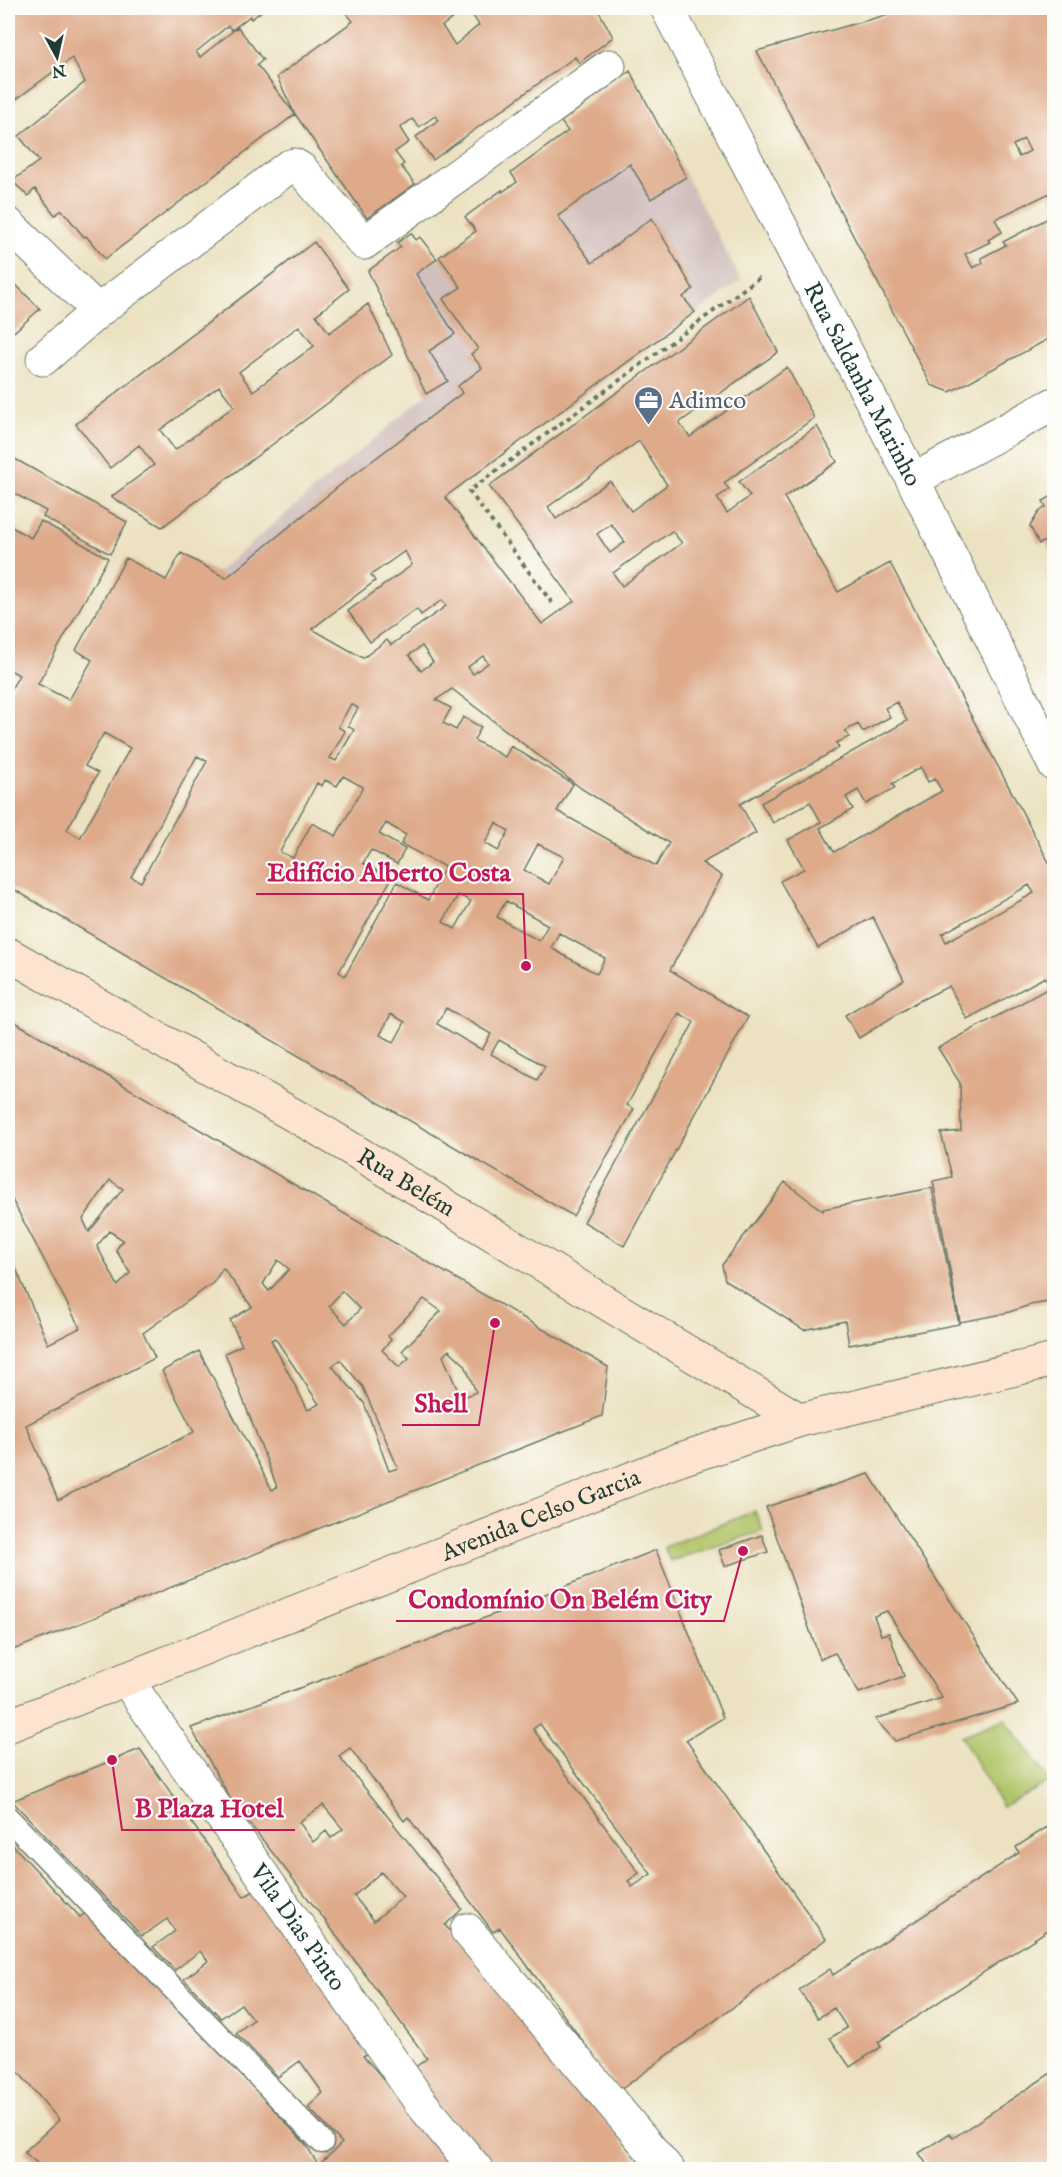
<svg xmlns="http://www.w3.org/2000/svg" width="1062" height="2177" font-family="'IM FELL English',serif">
<rect width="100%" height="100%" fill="#fdfcf7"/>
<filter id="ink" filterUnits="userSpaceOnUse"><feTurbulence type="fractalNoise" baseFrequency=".0167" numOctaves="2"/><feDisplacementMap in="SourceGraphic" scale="12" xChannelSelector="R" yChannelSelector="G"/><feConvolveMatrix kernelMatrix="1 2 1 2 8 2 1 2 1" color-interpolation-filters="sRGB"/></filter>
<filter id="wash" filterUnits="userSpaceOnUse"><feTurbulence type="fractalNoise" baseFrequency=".008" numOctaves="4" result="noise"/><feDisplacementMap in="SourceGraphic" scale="24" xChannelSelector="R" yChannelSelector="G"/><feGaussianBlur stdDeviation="1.35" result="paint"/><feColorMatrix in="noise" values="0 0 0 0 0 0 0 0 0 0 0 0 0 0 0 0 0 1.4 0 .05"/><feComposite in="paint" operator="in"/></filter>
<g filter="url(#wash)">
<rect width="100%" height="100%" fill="#ece2c2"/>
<path fill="#d1bfbd" d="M648,104L741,280L287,614L216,573L426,395L382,300Z"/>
<path fill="#b1c467" stroke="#68804e" stroke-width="1.5" d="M755,1511L763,1531L670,1561L664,1547Z
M1005,1719L1050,1781L1002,1807L961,1736Z"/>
<g id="blocks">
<path fill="#deaa8a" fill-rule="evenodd" d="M8,8H266L251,19L250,16L232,30L228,26L196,52L200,57L238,27L263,60L257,65L295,114L105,259L86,236L84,237L62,210L55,215L35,189L28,196L12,181L39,161L19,136L85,82L72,58L15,100L8,85Z
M342,8H467L442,26L455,45L479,25L468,8H597L613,37L579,63L575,57L433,160L416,137L438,120L435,116L419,127L412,119L400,128L409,142L395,152L404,164L401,166L415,184L367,218L295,114L277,77L353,21Z
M911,8H1054V203L1050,193L995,219L1002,232L988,240L990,242L965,254L973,268L983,263L981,258L1006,245L1003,242L1054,215V336L950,392L931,385L757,51ZM1024,139L1030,151L1019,157L1013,145Z
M630,71L686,177L651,199L630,164L558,216L592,263L652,218L693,289L683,297L695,312L445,497L542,624L574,601L489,486L749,296L778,352L679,423L690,437L787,367L814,418L724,483L729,489L717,498L727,513L750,496L739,482L817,426L837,462L784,497L838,592L890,563L1054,872V1301L1030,1305L1003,1314L960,1322L933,1181L952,1177L941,1133L961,1131L960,1083L938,1048L1051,987L1045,977L967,1019L949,986L915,1003L859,1038L845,1015L904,980L873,917L818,948L780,881L804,869L788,840L821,822L810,802L773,823L761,803L907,721L897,702L885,708L890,717L863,732L858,724L845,731L849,737L836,743L839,748L740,804L756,833L702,863L722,876L670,970L748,1017L624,1246L584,1222L694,1022L679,1013L627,1105L634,1109L573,1216L8,886V695L19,675L8,669V525L31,538L41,521L108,558L38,684L69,700L92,660L76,650L126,558L166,580L181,553L226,578L344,482L462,393L458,386L482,368L471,354L478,349L443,299L461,287L439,257L476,231L465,217L502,190V192L517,182L511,173L568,131L561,122ZM639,441L667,485L631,511L610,481L556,519L548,507ZM611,524L625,542L610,553L597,534ZM672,531L682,543L622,586L613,573ZM405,551L412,565L348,611L370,642L417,609L421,615L442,600L446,606L391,645L387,640L363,658L312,629L375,581L371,575ZM422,646L433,662L421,671L409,655ZM483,656L488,663L473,674L468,667ZM452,689L582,789L669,843L656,866L557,811L573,784L511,746L505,757L474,740L481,727L463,717L456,730L443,723L451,708L436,700ZM351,704L358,708L348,726L354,730L336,761L330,758L345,731L338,727ZM104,733L130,748L80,838L67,830L98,773L85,766ZM197,756L207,761L141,882L131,877ZM921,767L928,782L935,779L942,791L834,852L820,828L853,809L846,797L858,790L866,804L895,788L892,784ZM343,776L363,787L336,836L312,823L293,858L280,852L317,783L322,786L325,780L337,786ZM386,823L406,835L401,844L445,867L428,900L397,882L345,976L339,972L391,879L363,863L371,850L397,864L405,849L379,834ZM496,823L509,831L498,851L485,843ZM538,844L564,857L549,884L524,870ZM1029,885L1034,893L946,942L942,934ZM458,895L471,901L455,929L443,922ZM506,901L548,925L539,941L497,917ZM559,933L605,958L597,974L551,948ZM446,1008L491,1034L482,1050L437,1024ZM391,1014L405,1022L394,1042L380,1035ZM499,1040L545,1066L537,1080L491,1054Z
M411,233L416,240L420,237L437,259L416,274L455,334L429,351L448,381L426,394L368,271L401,247L397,243Z
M314,242L349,289L316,315L329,333L368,304L392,355L162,527L111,497L154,465L139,445L110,468L76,424ZM299,326L314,346L253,391L239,372ZM219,386L234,406L175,450L160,430Z
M8,277L40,309L8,337Z
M8,455L127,522L110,554L43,517L46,511L8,490Z
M1054,495V557L1045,541L1039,544L1030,526L1039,512L1046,507L1043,501Z
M8,1018L608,1367L602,1416L8,1652V1250L48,1344L80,1328L8,1192ZM110,1180L123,1189L89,1232L83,1219ZM109,1231L123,1240L116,1250L130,1273L118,1286L97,1246ZM278,1260L289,1269L269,1291L263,1284ZM223,1268L252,1307L230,1320L242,1345L225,1353L277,1487L272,1490L199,1351L162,1371L194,1432L58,1500L26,1425L155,1358L143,1333L213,1283ZM342,1291L360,1309L346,1324L329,1306ZM424,1299L441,1311L402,1351L409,1358L399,1367L382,1350L391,1340L388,1336ZM275,1338L319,1404L308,1410L271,1340ZM449,1350L465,1365L476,1392L461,1398L443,1356ZM340,1360L363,1387L398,1468L389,1471L364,1403L332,1366Z
M785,1182L823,1211V1209L932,1188L959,1324L849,1345L845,1321L804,1330L725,1280L722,1265Z
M869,1474L938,1582L1018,1704L895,1741L875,1719L942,1698L887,1611L874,1616L881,1635L889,1633L904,1676L859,1693L835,1653L820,1659L766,1507Z
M762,1535L768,1552L725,1566L719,1550Z
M656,1550L723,1718L686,1740L826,1939L619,2091L500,1928L493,1932L408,1817L404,1821L350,1748L339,1756L462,1909L445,1925L645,2169H494L408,2073L427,2058L324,1919L230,1798L191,1728L424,1642ZM540,1724L651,1874L632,1887L628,1881L639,1873L533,1729ZM323,1805L343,1829L331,1838L326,1831L313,1842L299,1822ZM381,1872L403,1897L374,1921L354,1896Z
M140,1749L244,1897L260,1887L373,2050L363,2056L465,2169H326L321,2163L342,2143L308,2107L323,2093L300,2061L278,2077L236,2033L253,2020L241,2004L221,2018L184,1979L208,1961L200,1951L175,1970L153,1947L175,1931L167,1919L142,1936L12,1801Z
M1047,1827L1054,1838V1864L1051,1866L1054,1871V1926L878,2042L881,2047L850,2067L830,2038L847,2028L834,2008L818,2018L799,1990L830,1969L833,1975L1019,1853L1016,1847Z
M8,1840L80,1917L86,1913L256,2090L307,2146L320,2169H44L24,2152L59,2120L8,2060Z
M1054,2071V2169H930L919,2153L950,2133L953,2138Z"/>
</g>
</g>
<g filter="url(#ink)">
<use href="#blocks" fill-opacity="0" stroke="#677766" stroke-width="1.5"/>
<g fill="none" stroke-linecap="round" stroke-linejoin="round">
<defs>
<path id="service" d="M8,1818L322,2142"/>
<g id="minor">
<path d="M8,224L98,311"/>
<path d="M43,359L98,311L288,167L294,165L301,169L364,243L609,66"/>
<path d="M913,480L1054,404"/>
<path id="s1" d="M126,1679L421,2103L477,2170"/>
<path d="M467,1930L668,2170"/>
</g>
<g id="tertiary">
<path id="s2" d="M667,8L913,480L1054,764"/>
</g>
<g id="secondary">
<path id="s3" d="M8,954L320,1130L800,1420"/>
<path id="s4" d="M8,1726L678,1460L800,1420L1054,1360"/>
</g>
</defs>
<use href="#service" stroke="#677766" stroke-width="25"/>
<use href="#minor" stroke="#677766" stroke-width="35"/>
<use href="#tertiary" stroke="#677766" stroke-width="35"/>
<use href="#secondary" stroke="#677766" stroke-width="35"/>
<path stroke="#677766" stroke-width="4" stroke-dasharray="4.5 4.5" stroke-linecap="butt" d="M552,603L469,491L760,277"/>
<use href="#service" stroke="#fff" stroke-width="22"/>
<use href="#minor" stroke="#fff" stroke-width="33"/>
<use href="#tertiary" stroke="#fff" stroke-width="33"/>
<use href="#secondary" stroke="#fde4d1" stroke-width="33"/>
</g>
</g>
<defs>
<symbol id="office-pin" viewBox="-11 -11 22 30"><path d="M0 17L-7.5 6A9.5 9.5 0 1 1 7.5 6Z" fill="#5c6f8a" stroke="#fdfcf7"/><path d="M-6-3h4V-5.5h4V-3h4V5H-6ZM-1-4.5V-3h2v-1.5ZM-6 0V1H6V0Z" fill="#fff"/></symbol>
</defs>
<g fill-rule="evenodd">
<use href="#office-pin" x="632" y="384" width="33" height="45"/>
</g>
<g text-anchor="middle" stroke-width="4.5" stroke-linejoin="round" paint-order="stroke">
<g font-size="24" fill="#1f3d34" stroke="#fdfcf7">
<text dy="8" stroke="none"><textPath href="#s2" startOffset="424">Rua Saldanha Marinho</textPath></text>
<text dy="8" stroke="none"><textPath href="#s3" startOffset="459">Rua Belém</textPath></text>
<text dy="8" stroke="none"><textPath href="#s4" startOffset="573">Avenida Celso Garcia</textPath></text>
<text dy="8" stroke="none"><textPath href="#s1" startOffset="302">Vila Dias Pinto</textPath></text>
</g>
<g font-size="24" fill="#4e5e75" stroke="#fdfcf7" text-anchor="start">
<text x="669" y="408">Adimco</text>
</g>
</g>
<path fill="none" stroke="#c2185b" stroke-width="2" d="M526 966L523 894H256M495 1323L479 1425H402M743 1551L724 1621H396M112 1760L122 1830H295"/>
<g fill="#c2185b" stroke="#fdfcf7" stroke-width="2">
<circle cx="526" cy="966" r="6"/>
<circle cx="495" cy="1323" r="6"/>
<circle cx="743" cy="1551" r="6"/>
<circle cx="112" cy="1760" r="6"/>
</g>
<g font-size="26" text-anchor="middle" font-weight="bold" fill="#c2185b" stroke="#fdfcf7" stroke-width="4.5" stroke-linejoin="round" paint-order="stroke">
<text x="389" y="881">Edifício Alberto Costa</text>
<text x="441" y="1412">Shell</text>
<text x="560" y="1608">Condomínio On Belém City</text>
<text x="209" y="1817">B Plaza Hotel</text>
</g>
<rect width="1062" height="2177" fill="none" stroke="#fdfcf7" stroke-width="30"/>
<g transform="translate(57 57) rotate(172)" stroke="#fdfcf7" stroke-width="4.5" paint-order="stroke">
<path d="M0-4.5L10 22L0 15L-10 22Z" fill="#1f3d34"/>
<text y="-9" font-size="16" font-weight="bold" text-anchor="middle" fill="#1f3d34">N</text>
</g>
</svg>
